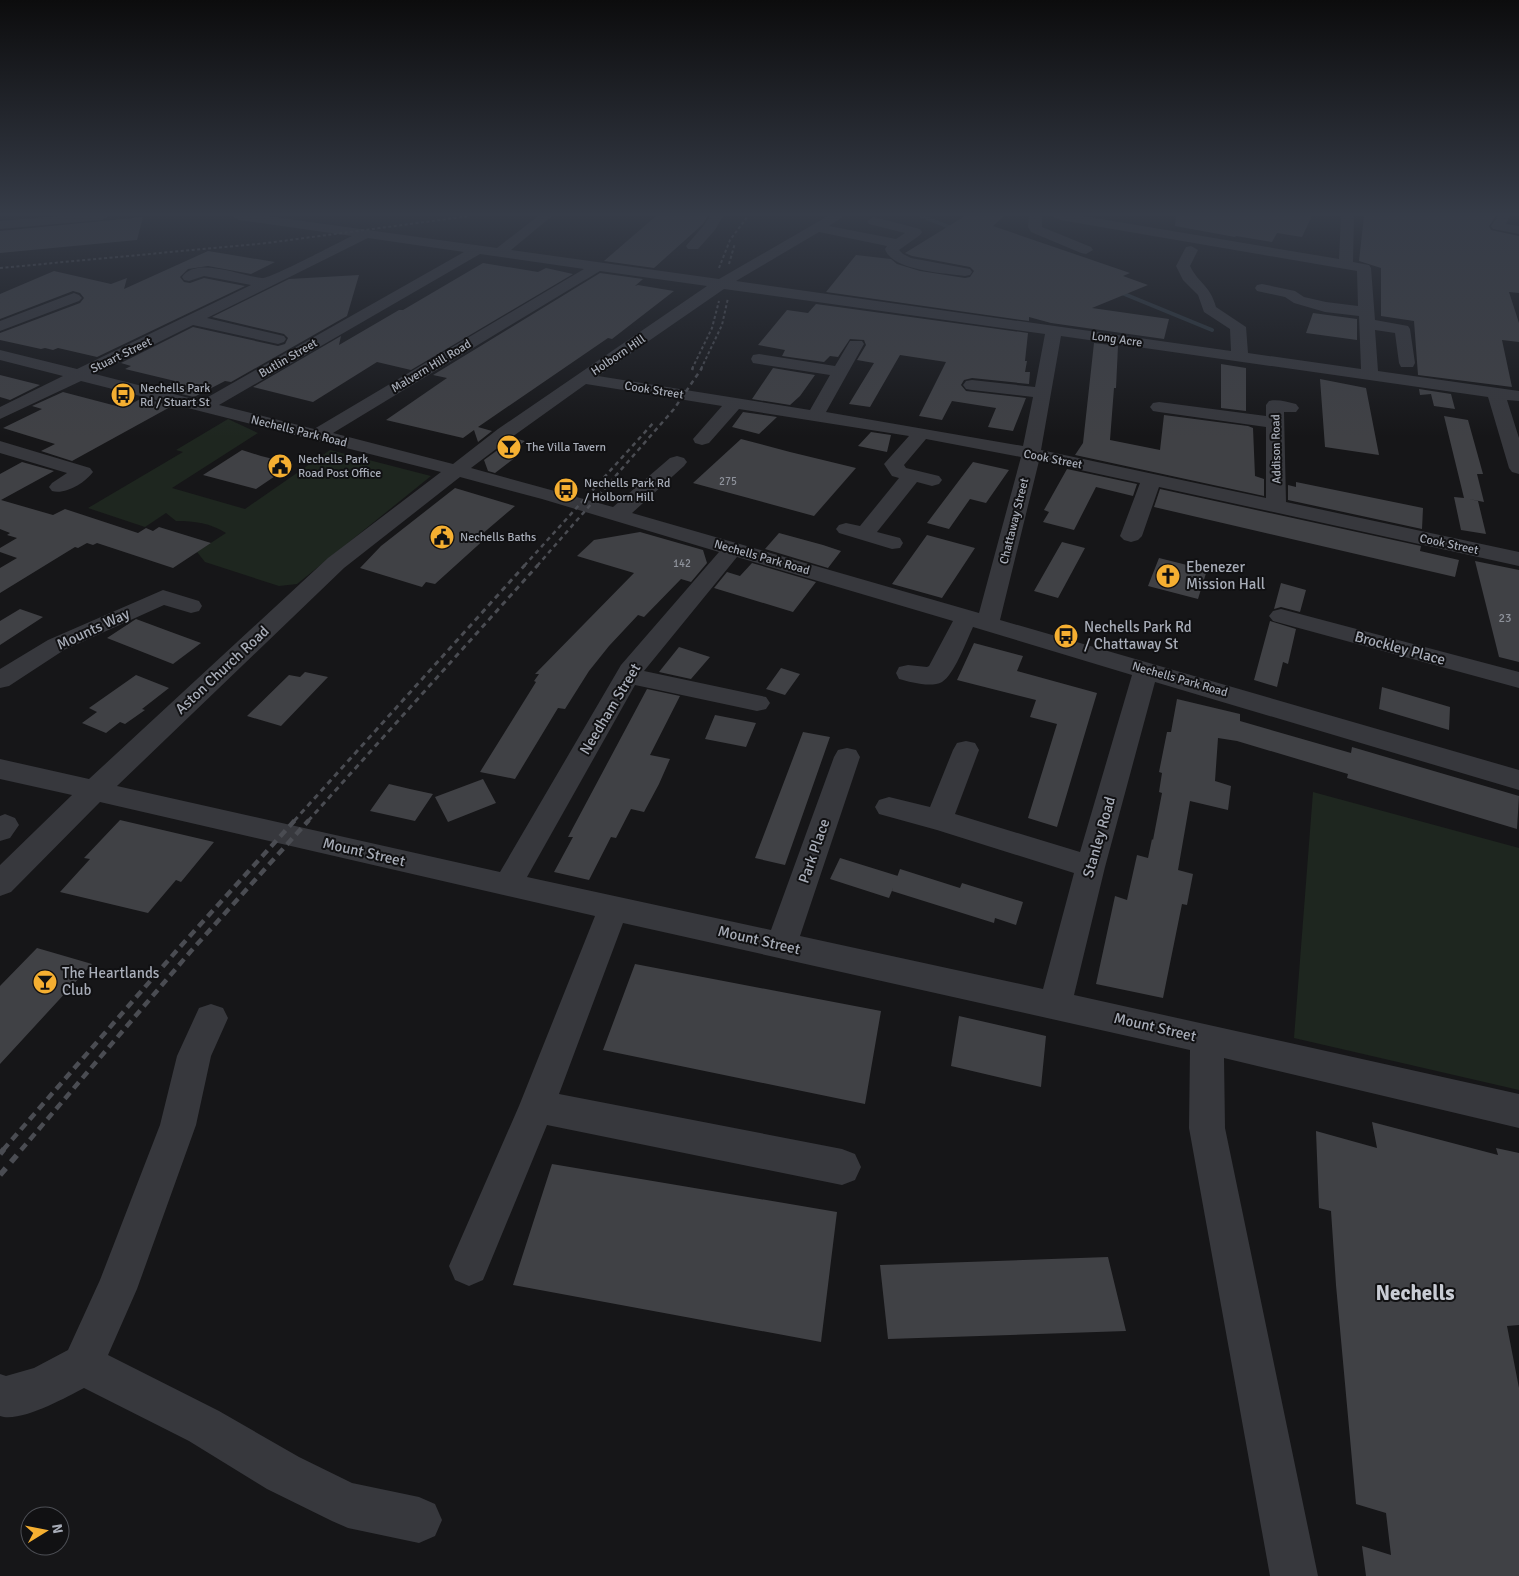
<svg xmlns="http://www.w3.org/2000/svg" width="1519" height="1576" font-family="Signika,sans-serif">
<rect width="100%" height="100%" fill="#161618"/>
<path fill="#1e261f" d="M228,419L258,433L172,488L245,509L330,450L431,476L297,584L279,586L205,562L197,552L226,533C210,523 195,521 176,521L166,513L145,527L88,508L183,452L176,450Z
M1313,792L1519,848V1090L1294,1038Z"/>
<g fill="none" stroke-linecap="round" stroke-linejoin="round">
<path stroke="#2c353c" stroke-width="4" d="M921,216L957,230
M1117,291L1212,330"/>
</g>
<path fill="#404145" d="M656,216H708L703,224L654,268L604,261Z
M965,216H1004L993,226L1130,273L1123,276L1148,285L1092,308L1169,319L1164,339L1051,323L1029,317V321L826,292L856,255L891,259L897,264L920,271L965,278L970,277L974,271L970,267L912,256L905,253Z
M1176,216H1312L1302,237L1277,233L1272,242L1236,236L1235,237L1175,226Z
M1364,216H1496L1489,226L1491,230L1519,236V293L1509,292L1519,323V342L1502,340L1512,387L1418,375L1414,321L1381,316V268L1359,261Z
M143,217L137,240L0,253V231Z
M208,251L275,262L251,274L208,266L188,269L180,277L184,282L190,283L204,278L245,286L97,357L58,348L53,350L45,348L41,349L0,340V333L80,303L84,298L80,293L73,291L0,319V294L54,271L111,284L127,278L124,289Z
M483,263L538,272L546,268L573,274L411,370L377,362L313,402L253,387L341,336L339,345L399,310H403Z
M600,273L643,279L635,286L638,285L674,291L612,339L608,338L478,427L492,431L478,442L474,430L463,438L386,420L447,378L433,375Z
M359,275L347,316L231,382L225,381L194,397L160,389L175,381L125,369L131,366L121,363L193,327L278,346L285,344L288,338L284,334L212,317L289,279Z
M816,304L1028,333L1025,361H1027L1025,372H1030L1029,384L972,378L964,380L961,385L966,391L1026,398L1013,431L988,427L996,408L952,401L942,420L919,416L946,362L900,355L870,407L849,404L874,363L857,360L866,345L864,340L850,339L838,357L830,356L824,362L782,356L785,350L758,345L787,310L808,313Z
M1313,313L1357,319V340L1306,333Z
M1094,343L1118,346L1116,388H1114L1110,440L1160,450L1164,415L1248,426L1253,428L1255,476L1264,479V496L1075,455L1083,443Z
M1221,364L1246,368V411L1221,408Z
M773,368L815,375L800,396L790,405L752,399Z
M0,375L40,385L10,400L0,397Z
M1320,379L1366,388L1379,455L1325,447Z
M1419,389L1451,394L1455,409L1434,406L1431,394L1420,395Z
M63,392L124,408L142,398L172,406L72,461L41,451L55,444L3,428L42,409L32,406Z
M743,412L777,417L759,434L732,427Z
M1444,416L1468,420L1483,474H1477L1484,502L1469,499L1478,501L1486,534L1461,530L1454,497L1464,498Z
M871,432L891,435L887,452L858,446Z
M514,438L525,441L514,449L516,457L495,473L488,471L484,460Z
M741,439L790,452L856,468L814,516L693,483Z
M242,450L261,456L293,464L256,489L203,475Z
M22,462L54,471L1,500L53,515L65,509L138,533L146,528L153,531L159,527L211,543L173,568L97,543L93,545L87,543L78,548L75,547L0,593V568L17,558L0,552V548L17,538L7,535L10,533L0,529V474Z
M973,462L1009,470L986,503L970,499L949,529L927,523Z
M1067,469L1137,484L1133,496L1096,487L1074,530L1043,522L1049,512L1044,510Z
M1296,482L1423,508L1422,529L1288,500V485L1296,487Z
M455,488L515,506L481,535L487,537L435,584L426,582L422,587L360,568L381,546Z
M1160,489L1421,546L1420,551L1459,560L1455,577L1154,507Z
M640,532L703,550L707,563L691,582L681,579L644,617L638,615L609,646L589,671L565,709L558,708L515,779L480,772L536,682L534,681L539,674H535L634,573L577,556L594,540Z
M779,533L823,545L841,551L828,568L765,549Z
M927,535L975,548L942,598L892,584Z
M1062,542L1085,548L1058,598L1034,591Z
M1159,558L1207,570L1198,599L1148,586Z
M1475,561L1519,570V662L1499,657Z
M752,563L816,582L793,612L714,588L727,572L740,576Z
M1281,583L1306,590L1300,612L1281,607L1274,609Z
M20,609L43,617L0,645V621Z
M136,619L171,632L201,643L173,664L107,638Z
M1270,621L1296,629L1288,664L1283,662L1277,687L1254,680Z
M974,643L1023,656L1017,671L1097,693L1057,827L1028,818L1057,724L1030,717L1036,700L957,680Z
M679,647L710,657L691,679L659,672Z
M781,668L800,674L785,695L766,689Z
M305,672L328,677L281,726L247,716L289,675L300,677Z
M136,675L169,688L142,709L145,710L125,724L120,722L106,733L82,723L97,712L89,708Z
M1382,687L1450,707L1449,730L1379,709Z
M647,689L680,696L650,755L670,759L659,784L644,812L631,809L616,838L611,837L589,880L554,872L573,837H568Z
M1177,699L1240,714V721L1351,753L1352,747L1519,796L1517,829L1347,778L1348,774L1237,741L1218,738L1215,781L1231,786L1228,810L1190,801L1178,870L1193,874L1187,905L1182,904L1163,998L1096,984L1115,896L1127,900L1137,855L1148,858L1152,839L1153,840L1162,793L1159,792L1162,773L1159,772L1167,732H1171Z
M715,715L756,723L746,747L705,739Z
M803,732L830,737L785,865L755,858Z
M483,779L496,803L448,822L435,797Z
M389,784L410,789L433,794L415,821L370,811Z
M120,820L214,842L181,882L176,880L148,913L60,892L90,859L84,858Z
M840,858L898,876L889,898L830,879Z
M900,869L960,888L962,883L1023,902L1016,925L995,918L994,923L892,891Z
M37,948L92,964L0,1064V986Z
M635,964L881,1011L865,1104L603,1050Z
M959,1016L1046,1036L1041,1087L951,1066Z
M1372,1122L1498,1155L1496,1148L1519,1153V1325L1507,1326L1519,1388V1576H1366L1362,1546L1391,1555L1386,1513L1356,1504L1336,1285L1331,1211L1319,1208L1316,1131L1377,1148Z
M552,1164L837,1212L821,1342L513,1285Z
M1108,1257L1126,1331L888,1339L880,1265Z"/>
<g fill="none" stroke-linecap="round" stroke-linejoin="round">
<path fill="#37383d" fill-rule="evenodd" d="M58,216H109L102,220L0,229V221Z
M233,216H267L497,248L538,216H552L511,250L719,279L828,216H844L829,226L896,239L905,233L869,224L867,221L874,217L920,229L922,232L920,235L899,250L903,254L911,258L970,269L972,272L970,275L965,276C945,273 892,271 885,249L887,246L819,232L736,281L1231,351L1230,329L1204,312L1198,295L1183,280L1176,266L1186,247L1191,246L1198,250L1190,266C1199,284 1210,285 1216,307L1246,327L1248,353L1361,369L1359,316L1325,312L1294,303L1285,297L1257,291L1255,288L1257,285L1262,284L1295,291L1304,297L1326,302L1358,306L1357,271L1060,220L1053,216H1083L1339,259L1341,216H1354L1353,262L1369,265L1371,268L1375,320L1408,326L1410,329L1415,363L1413,367H1401L1399,363L1395,333L1375,330L1378,371L1519,391V401L1507,400L1519,438V474L1512,472L1509,468L1488,397L1061,336L1041,450L1266,498V427L1159,412L1153,411L1150,407L1153,403L1159,402L1266,416V405L1269,401C1278,399 1287,402 1296,404L1299,408L1296,412H1284L1286,502L1519,552V566L1159,487L1142,536L1138,540L1131,542L1124,540L1120,536L1140,483L1039,461L1000,620L1519,770V790L1155,682L1105,867L1074,995L1519,1094V1128L1224,1058L1225,1128L1318,1576H1270L1189,1128L1190,1050L623,923L559,1094L842,1149L855,1154L861,1167L855,1180L842,1185L547,1125L483,1280L469,1286L455,1280L449,1266L519,1106L595,916L100,802L11,892L0,896V865L72,795L0,779V759L89,779L328,558L441,472L81,381L0,419V407L63,376L0,360V350L77,369L251,285L204,276L189,281L184,280L182,277C196,256 241,276 262,278C270,279 339,242 352,236L239,220ZM368,238L464,252L201,401L95,374L193,325L278,344L284,342L286,339L284,336L207,318ZM480,254L584,269L314,429L219,405ZM600,271L707,286L498,429L453,464L333,433ZM724,289L1045,334L1035,387L972,380L966,381L963,385L966,389L972,390L1033,397L1023,446L826,412L864,344L862,341H850L835,366L759,354L753,355L751,359L753,363L759,364L830,375L810,410L598,376ZM586,384L722,406L693,439L695,443L702,445L709,443L739,409L909,436L884,464L892,476L899,478L860,526L846,523L839,525L836,529L839,533L892,549L900,548L903,543L900,538L877,532L917,482L932,486L939,484L942,480L939,476L906,468L904,465L926,439L1021,457L979,613L632,513L684,466L687,462L684,458L677,456L670,458L613,507L471,468L512,437ZM460,477L542,499L719,552L621,665L500,872L117,786L344,568ZM737,557L953,621L929,666L927,667L908,665L899,667L896,673L899,679C910,682 931,688 942,682C954,675 967,640 973,627L1132,675L1080,852L955,814L979,750L975,743L966,741L957,743L953,750L930,807L889,797L879,800L875,807L879,814L937,830L1074,873L1043,989L800,936L860,757L856,750L847,748L838,750L834,757L771,930L527,877L635,685L757,711L766,709L770,703L766,697L644,671Z
M710,216H723L715,230L698,249H688L686,246L704,225Z
M1029,216H1042V227L1091,247L1093,250L1086,254L1081,253L1031,232L1028,227Z
M1498,216H1510L1506,224L1519,226V234L1493,229L1491,226Z
M74,293L79,295L82,298L79,301L0,331V321Z
M0,441L90,468L93,472C85,483 65,495 52,491L49,487L52,483L67,473L0,453Z
M163,590L199,601L202,606L199,611L191,613L164,605L64,650L9,686L0,688V669L48,640Z
M1281,609L1519,672V688L1273,621L1269,616L1273,611Z
M5,814L15,818L19,825L10,838L0,841V816Z
M211,1004L223,1008L228,1018L211,1056L196,1125L137,1289L108,1355L219,1411L299,1457L352,1483L419,1497L435,1504L442,1520L435,1536L419,1543L348,1528L332,1521L267,1489L189,1441L84,1388C65,1398 20,1423 0,1416V1374L6,1376L34,1368L68,1350L100,1280L160,1125L177,1056L199,1008Z"/>
<path stroke="#4a4c52" stroke-width="2" stroke-dasharray="3 2.5" stroke-linecap="butt" d="M729,264L735,243
M0,268L267,243L470,216
M719,268L730,240L748,216
M692,369L712,328L719,301
M701,369L722,325L728,298"/>
<path stroke="#4a4c52" stroke-width="2.5" stroke-dasharray="4.5 4" stroke-linecap="butt" d="M692,370L693,368
M524,566L655,421
M537,566L674,409L702,368"/>
<path stroke="#4a4c52" stroke-width="3" stroke-dasharray="5.5 4.5" stroke-linecap="butt" d="M294,821L525,565
M308,821L538,565"/>
<path stroke="#4a4c52" stroke-width="4.5" stroke-dasharray="8 5.5" stroke-linecap="butt" d="M3,1150L179,948L295,820
M21,1150L191,951L309,820"/>
<path stroke="#4a4c52" stroke-width="5.5" stroke-dasharray="9 8" stroke-linecap="butt" d="M0,1154L4,1149
M0,1175L22,1149"/>
</g>
<linearGradient id="sky" x2="0" y2="1"><stop stop-color="#0c0c0d"/><stop offset="0.49" stop-color="#363c48"/><stop offset="1" stop-color="#363c48" stop-opacity="0"/></linearGradient>
<rect width="1519" height="437" fill="url(#sky)"/>
<defs>
<symbol id="bus-disc" viewBox="-11 -11 22 22"><circle r="9.5" fill="#f5af31" stroke="#111113"/><path d="M-5-6H5V4H4V6H2V4H-2V6H-4V4H-5ZM-3.5-4V0h7V-4ZM-3.5 1.2v1.5H-2V1.2ZM2 1.2v1.5H3.5V1.2Z" fill="#111"/></symbol>
<symbol id="bar-disc" viewBox="-11 -11 22 22"><circle r="9.5" fill="#f5af31" stroke="#111113"/><path d="M-6-5H6L.8 .8V4.5H3.5V6h-7V4.5H-.8V.8Z" fill="#111"/></symbol>
<symbol id="civic-disc" viewBox="-11 -11 22 22"><circle r="9.5" fill="#f5af31" stroke="#111113"/><path d="M-.6-6.5H3V-4.5H.6V-3L4-1V1h2V6H-6V1h2V-1L-.6-3ZM-1.2 2.5V6h2.4V2.5Z" fill="#111"/></symbol>
<symbol id="church-disc" viewBox="-11 -11 22 22"><circle r="9.5" fill="#f5af31" stroke="#111113"/><path d="M-1.2-6h2.4v3.5h3.3v2.4h-3.3V6h-2.4V-.1h-3.3v-2.4h3.3Z" fill="#111"/></symbol>
</defs>
<g fill-rule="evenodd">
<use href="#bus-disc" x="109" y="381" width="28" height="28"/>
<use href="#bar-disc" x="495" y="433" width="28" height="28"/>
<use href="#civic-disc" x="266" y="452" width="28" height="28"/>
<use href="#bus-disc" x="552" y="476" width="28" height="28"/>
<use href="#civic-disc" x="428" y="523" width="28" height="28"/>
<use href="#church-disc" x="1154" y="562" width="28" height="28"/>
<use href="#bus-disc" x="1052" y="622" width="28" height="28"/>
<use href="#bar-disc" x="31" y="968" width="28" height="28"/>
</g>
<g text-anchor="middle" stroke-width="4" stroke-linejoin="round" paint-order="stroke">
<g font-size="11" fill="#8e929b">
<text x="728" y="485">275</text>
<text x="682" y="567">142</text>
</g>
<g font-size="12" fill="#a8adb8" stroke="#111113">
<text transform="translate(1117 339) rotate(8)" y="4">Long Acre</text>
<text transform="translate(121 355) rotate(-26)" y="4">Stuart Street</text>
<text transform="translate(618 355) rotate(-34)" y="4">Holborn Hill</text>
<text transform="translate(288 358) rotate(-30)" y="4">Butlin Street</text>
<text transform="translate(431 366) rotate(-31)" y="4">Malvern Hill Road</text>
<text transform="translate(654 390) rotate(9)" y="4">Cook Street</text>
<text transform="translate(299 431) rotate(14)" y="4">Nechells Park Road</text>
<text transform="translate(1276 449) rotate(-91)" y="4">Addison Road</text>
<text transform="translate(1053 459) rotate(11)" y="4">Cook Street</text>
<text transform="translate(1014 521) rotate(-76)" y="4">Chattaway Street</text>
<text transform="translate(1449 544) rotate(12)" y="4">Cook Street</text>
<text transform="translate(762 557) rotate(16)" y="4">Nechells Park Road</text>
<text transform="translate(1180 679) rotate(16)" y="4">Nechells Park Road</text>
</g>
<g font-size="12" fill="#a8adb8" stroke="#111113" text-anchor="start">
<text x="140" y="392">Nechells Park<tspan x="140" dy="14">Rd / Stuart St</tspan></text>
<text x="526" y="451">The Villa Tavern</text>
<text x="298" y="463">Nechells Park<tspan x="298" dy="14">Road Post Office</tspan></text>
<text x="584" y="487">Nechells Park Rd<tspan x="584" dy="14">/ Holborn Hill</tspan></text>
<text x="460" y="541">Nechells Baths</text>
</g>
<g font-size="12" fill="#8e929b">
<text x="1505" y="622">23</text>
</g>
<g font-size="15" fill="#a8adb8" stroke="#111113" text-anchor="start">
<text x="1186" y="572">Ebenezer<tspan x="1186" dy="17">Mission Hall</tspan></text>
<text x="1084" y="632">Nechells Park Rd<tspan x="1084" dy="17">/ Chattaway St</tspan></text>
<text x="62" y="978">The Heartlands<tspan x="62" dy="17">Club</tspan></text>
</g>
<g font-size="15" fill="#a8adb8" stroke="#111113">
<text transform="translate(93 629) rotate(-25)" y="5">Mounts Way</text>
<text transform="translate(1400 648) rotate(15)" y="5">Brockley Place</text>
<text transform="translate(222 670) rotate(-43)" y="5">Aston Church Road</text>
<text transform="translate(610 709) rotate(-59)" y="5">Needham Street</text>
<text transform="translate(1099 837) rotate(-74)" y="5">Stanley Road</text>
<text transform="translate(814 851) rotate(-71)" y="5">Park Place</text>
<text transform="translate(364 852) rotate(13)" y="5">Mount Street</text>
<text transform="translate(759 940) rotate(13)" y="5">Mount Street</text>
<text transform="translate(1155 1027) rotate(13)" y="5">Mount Street</text>
</g>
<g font-size="21" font-weight="bold" fill="#c9ccd4" stroke="#111113">
<text x="1415" y="1300">Nechells</text>
</g>
</g>
<g transform="translate(45 1531) rotate(80)"><circle r="24" fill="#111113" stroke="#4d4f55"/>
<path d="M0-4L9 19L0 12L-9 19Z" fill="#f5af31"/>
<text y="-8" font-size="14" font-weight="bold" text-anchor="middle" fill="#a8adb8">N</text>
</g>
</svg>
